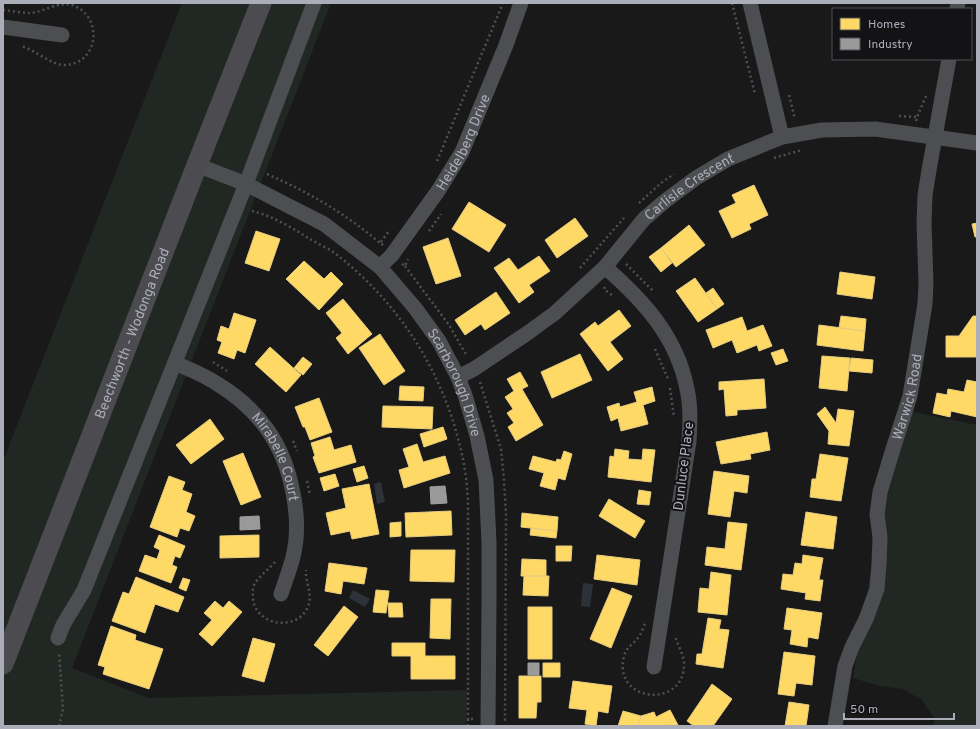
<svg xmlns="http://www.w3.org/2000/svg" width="980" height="729" font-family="Overpass,sans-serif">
<rect width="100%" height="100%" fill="#191919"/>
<path fill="#212823" d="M182,3H331L72,668L149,698L467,690L466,726H3V461Z
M898,409L977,425V726H933L935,719L922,700L903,689L880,686L853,678Z"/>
<path fill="#2d323a" d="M381,482L385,502L377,504L374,484Z
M583,583L593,584L590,607L581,606Z
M353,590L370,599L365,607L349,598Z"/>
<path fill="#ffd966" stroke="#e6cc7f" d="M754,185L768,215L749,224L751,229L732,238L719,211L736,203L732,195Z
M469,202L506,225L489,252L452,229Z
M575,218L588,236L557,258L545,240Z
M977,223V237H975L972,224Z
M689,225L705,245L676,267L661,248Z
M256,231L280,239L269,271L245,263Z
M448,238L461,276L436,284L423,247Z
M661,248L672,263L661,272L649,257Z
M539,256L550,271L529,285L534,292L519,303L494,268L509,258L518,270Z
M304,261L324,279L331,272L343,284L319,310L286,279Z
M840,272L875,277L872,299L837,294Z
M695,278L717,309L698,322L676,291Z
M713,288L724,304L717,309L706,293Z
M496,292L510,313L485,330L481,324L465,335L455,320Z
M343,299L372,334L348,354L336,338L342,333L326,313Z
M619,310L631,326L610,342L623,359L608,371L580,334L595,322L598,326Z
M234,313L256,320L245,353L237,350L234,359L218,353L222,342L217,340L221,326L229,329Z
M841,316L866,319L865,331L839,328Z
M973,316H977V357H946V336H959Z
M742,317L747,331L763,325L772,346L759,351L757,345L737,353L732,340L713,348L706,330Z
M819,325L865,331L863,351L817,345Z
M380,334L405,371L384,385L359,348Z
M270,347L301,375L286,392L255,364Z
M783,349L788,361L776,365L771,353Z
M580,354L592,380L552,398L541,372Z
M822,356L850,358L847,391L819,388Z
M303,357L312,364L303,375L294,368Z
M851,358L873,360L872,373L849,371Z
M520,372L528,386L522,389L543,425L516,441L508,427L514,423L507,413L513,409L505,397L514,391L507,379Z
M764,379L766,408L737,410V415L726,416L724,389L719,390V382Z
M967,380L977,382V417L951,411L950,417L933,413L937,393L947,395L948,389L964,392Z
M400,386L424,387L423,401L399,400Z
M652,387L655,401L643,405L648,424L621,431L618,418L611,421L607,407L619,403L620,407L637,402L634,392Z
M319,398L332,432L310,440L305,427H303L295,407Z
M383,406L433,407L432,429L382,427Z
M825,407L836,423L838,409L854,411L849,446L828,444L829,431L817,414Z
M210,419L224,439L191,464L176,445Z
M443,427L447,439L424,447L420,434Z
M767,432L770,450L750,454L751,459L721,464L716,442Z
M330,437L334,450L351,445L356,462L319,473L313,457L315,456L311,443Z
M417,444L423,462L445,456L450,473L404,488L399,470L409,467L403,449Z
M615,449L629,451L628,459L642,460L643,449L655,450L651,482L608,477L610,456L614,457Z
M564,451L572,454L565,480L558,478L555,490L540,486L544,473L529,469L533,456L556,462L557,459L561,460Z
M243,453L261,497L241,505L223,461Z
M820,454L848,458L841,501L810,497L812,479H816Z
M364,466L368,478L357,482L353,469Z
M714,471L749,476L747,493L734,491L730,517L708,514Z
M335,474L339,486L324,491L320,478Z
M169,476L185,482L182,490L192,494L186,512L195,516L189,531L180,528L177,537L150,527Z
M369,484L379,534L352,539L350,531L331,535L326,513L346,508L342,489Z
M639,490L651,492L649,505L637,504Z
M609,499L645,521L635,538L599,516Z
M451,511L452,535L406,537L405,513Z
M806,512L837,517L833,549L801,545Z
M522,513L558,517L557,531L521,527Z
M401,522V536L390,537V523Z
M728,522L747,524L741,570L705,565L707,547L725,549Z
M531,528L557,531L556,538L530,535Z
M159,535L185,546L180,558L175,556L172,565L177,567L171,583L139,571L145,555L157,559L160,550L154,547Z
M259,535V557L220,558V536Z
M556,546H572L571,561H556Z
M411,550H455L454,582L410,581Z
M597,555L640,560L637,585L594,579Z
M803,555L823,558L819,580H823L820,601L805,599L806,593L781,589L783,574L793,575L795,563L802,564Z
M522,559L546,560V576H521Z
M329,563L367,568L364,584L343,581L341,594L325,591Z
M711,572L731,575L727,615L698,612L700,588L709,589Z
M524,576H549L548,596L523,595Z
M136,577L184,597L178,612L155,604L145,633L112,621L123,592L129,594Z
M183,578L190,580L186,591L179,588Z
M612,588L632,596L611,648L590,639Z
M376,590L389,591L386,613L373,612Z
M431,599H451L450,639L430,638Z
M215,601L223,608L229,601L242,612L212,646L199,634L212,620L204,613Z
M388,603H402L403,617H389Z
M344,606L358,617L328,656L314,645Z
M528,607H552V659H528Z
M787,608L822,613L818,639L808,637L807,647L790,644L792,630L784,629Z
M708,618L721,620L719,629L729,630L723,668L696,664L697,654H702Z
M111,626L136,635L135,640L163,649L149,689L103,674L105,667L98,665Z
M253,638L275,644L264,682L242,676Z
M392,643H425V656H455V679H411V656H392Z
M784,652L815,656L812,685L796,683L794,696L778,694Z
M543,663H560V677H543Z
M519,676H541V702H537L536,718H519Z
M573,681L612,686L608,713L598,711L596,726L585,724L587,710L569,708Z
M712,684L732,699L713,726H694L687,721Z
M789,702L809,705L806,726H785Z
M670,710L678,725L638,726L641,716L654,712L656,717Z
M623,711L641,716L638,726H618Z"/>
<path fill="#999" stroke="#9e9fa3" d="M445,486L447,503L431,504L430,487Z
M259,516L260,529L240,530V517Z
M528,663H539V675H528Z"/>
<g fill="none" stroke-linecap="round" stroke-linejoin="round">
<path stroke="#4f5053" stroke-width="2.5" stroke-dasharray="2 3" stroke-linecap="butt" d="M732,3L755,94
M3,10C12,11 22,13 30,13C44,12 59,1 72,5C104,16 99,64 65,65C50,65 35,49 20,46
M789,95L795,119
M899,116L917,117
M916,121L917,117L926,96
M774,158L802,150
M437,161L503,3
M267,174C310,193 343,212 380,243
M639,203L661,183L674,174
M252,211C273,216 292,228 310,239C318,244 328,248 336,254C393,299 432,355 454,424C458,439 463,455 465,471C467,481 467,491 468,501V719
M429,231L441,214
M383,245L380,243L389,231
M402,264L405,266L408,259
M626,264L654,292
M405,266L449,325L467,356
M580,268L624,218
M605,287L604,289L613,296
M655,349L668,379
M213,362L227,371
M480,382L501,449L504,480L506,514L505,720H502
M670,388L674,417
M293,441L297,451
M307,481L310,495
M275,562C268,570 259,576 254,585C252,589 253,595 253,600C258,627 296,630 307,609C314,595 305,583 306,570
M645,624C643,627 642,632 640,635C635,643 626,647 624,656C612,703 685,709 684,664C684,654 677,645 675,635
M59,726L63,709L59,652
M468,726V719H475"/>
<g stroke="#4d4e52" stroke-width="15">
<path d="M750,3L782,137"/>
<path d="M957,9L958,3"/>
<path d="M3,27L62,35"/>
<path id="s1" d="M197,165L246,184L324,224L380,267L415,308L439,341L458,377L465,395L477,436L486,480L489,542V604L488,726"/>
<path id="s2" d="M380,267L392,255L438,191L462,152L506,45L521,3"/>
<path d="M605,267C644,301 677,337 687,389C691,406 690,424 689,441L654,667"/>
<path id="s3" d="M175,363C189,369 204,375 216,383C259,409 284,444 293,493C297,513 298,537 293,557C290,569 285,582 281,594"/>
<path id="s4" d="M458,377L474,369L529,332L555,313L605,267L644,219L665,201L696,178L728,159L782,137L822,130L875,129L977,143"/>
<path d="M58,638L63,625L84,590L246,184L314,3"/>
<path id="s5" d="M835,726L845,666L852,647L866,619L877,589L879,564L880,537L877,515L880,492L893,449L910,396L925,304L926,283L924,223L925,195L929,170L949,59"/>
</g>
<path stroke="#4c4c50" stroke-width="21" id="s6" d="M3,664L197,165L261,3"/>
</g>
<g text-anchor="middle" stroke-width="4" stroke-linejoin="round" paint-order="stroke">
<g font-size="14" fill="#abaeb9" stroke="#131315">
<text dy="5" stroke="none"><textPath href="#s2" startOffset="151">Heidelberg Drive</textPath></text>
<text dy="5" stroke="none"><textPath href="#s4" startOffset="302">Carlisle Crescent</textPath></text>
<text dy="5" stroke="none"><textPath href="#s6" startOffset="355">Beechworth - Wodonga Road</textPath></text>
<text dy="5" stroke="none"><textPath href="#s1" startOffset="350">Scarborough Drive</textPath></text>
<text dy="5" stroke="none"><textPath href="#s5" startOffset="341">Warwick Road</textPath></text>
<text dy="5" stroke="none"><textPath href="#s3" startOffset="144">Mirabelle Court</textPath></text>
<text transform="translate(683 466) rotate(-83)" y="5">Dunluce Place</text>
</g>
</g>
<rect width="980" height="729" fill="none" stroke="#abaeb9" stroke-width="8"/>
<rect x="832" y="8" width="140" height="52" fill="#131315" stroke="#505157"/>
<rect x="840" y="18" width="20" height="12" fill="#ffd966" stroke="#505157"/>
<text x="868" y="28" font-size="12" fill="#abaeb9">Homes</text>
<rect x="840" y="38" width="20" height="12" fill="#999999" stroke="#505157"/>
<text x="868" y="48" font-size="12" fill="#abaeb9">Industry</text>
<path d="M844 713v6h110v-6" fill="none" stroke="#abaeb9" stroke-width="2"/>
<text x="850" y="713" font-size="12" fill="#abaeb9" stroke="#131315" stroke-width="3" paint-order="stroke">50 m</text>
</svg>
